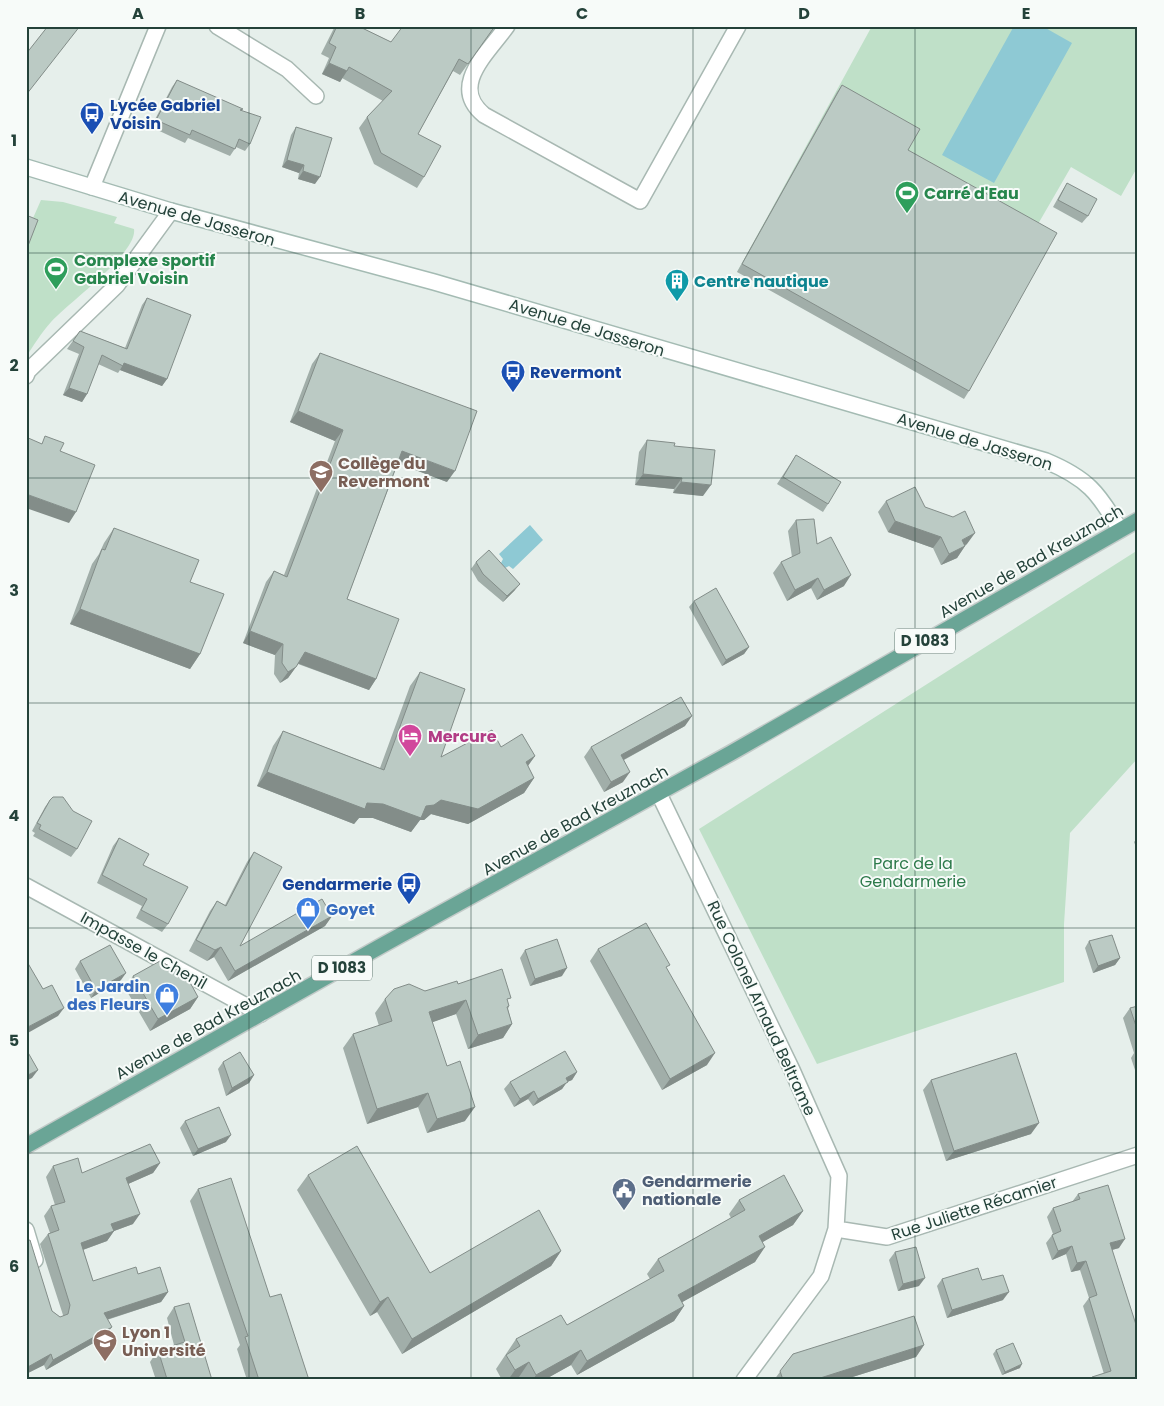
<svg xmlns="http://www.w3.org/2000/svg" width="1164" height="1406" font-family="Poppins,sans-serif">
<rect width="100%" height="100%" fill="#e6efeb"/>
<path fill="#bfe0c8" d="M872,26H1138V166L1121,196L1071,167L1034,231L737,272Z
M41,200L63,202L117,217L114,223L134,229C138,253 68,303 51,322C41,333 34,345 26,357V234Z
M1138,550V758L1070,833L1064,924V982L817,1064L699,829Z"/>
<path fill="#8ec9d4" d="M1014,26H1042L1072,43L994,183L942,155Z
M530,525L543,540L513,569L509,566L505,568L501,563L503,559L499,554Z"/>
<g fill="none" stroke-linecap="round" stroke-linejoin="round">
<defs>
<path id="minor" d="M217,26L287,69L316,96
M507,26C487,54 449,86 484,115L640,201L738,26
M92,187L158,26
M26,376L28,371L117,285L171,211
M659,794L792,1070L839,1176L836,1229L821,1276L744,1380
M26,886L261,1014
M836,1229L887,1237L1138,1155
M26,1230L35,1260"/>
<path id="secondary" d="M26,167L171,211L434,282L1046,461C1087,478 1099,493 1120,530"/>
<path id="primary" d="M26,1146L381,946L731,753L1138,520"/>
</defs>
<use href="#minor" stroke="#a8b8b2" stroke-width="18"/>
<use href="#secondary" stroke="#a4bbb3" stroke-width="18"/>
<use href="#primary" stroke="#c2cac8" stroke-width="18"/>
<use href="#minor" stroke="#fff" stroke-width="15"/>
<use href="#secondary" stroke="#fff" stroke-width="15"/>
<use href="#primary" stroke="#6aa596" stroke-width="15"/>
</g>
<path fill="#a1aea9" d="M335,26H358L391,42L495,26L460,75L453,71L418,134L424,177L417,188L374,164L359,128L367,117L383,101L342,78L340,82L322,74L329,58L321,54Z
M177,80L242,111L250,144L245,151L236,147L230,156L188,138L185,143L151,127L172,87Z
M842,85L908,150L969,391L964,399L737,272L837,92Z
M296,127L315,184L298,179L299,173L282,167L291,135Z
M1067,183L1088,216L1082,223L1053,207L1062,191Z
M147,298L167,379L162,386L120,370L118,373L98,364L87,394L82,402L63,395L79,354L67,349L80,331L125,348L142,305Z
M320,353L447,482L398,463L347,599L376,679L369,690L298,664L288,678L280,683L274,674L275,655L243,643L266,582L274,571L284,575L335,441L290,422L312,364Z
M647,440L674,446L703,496L673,493L674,489L635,485L639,452Z
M796,455L828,504L823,512L777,484Z
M886,501L925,507L967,544L965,546L957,558L941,565L933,548L888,532L878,512Z
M796,520L817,544L844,586L817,600L811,588L787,601L773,573L781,562L792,557L788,531Z
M114,528L190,582L200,654L190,669L70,624L92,564L99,554L104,543Z
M476,562L515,590L503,602L478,581L471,569Z
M694,601L749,647L744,654L722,666L689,607Z
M420,672L441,757L501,747L535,756L528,766L534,778L524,793L468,824L431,814L424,820H420L411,832L373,818H359L354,824L257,786L273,746L283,731L380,768L410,686Z
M685,726L624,760L623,782L604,792L584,757L591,747Z
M50,800L77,849L71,857L33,836L35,833L32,831L45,807Z
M1138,837V852L1134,842Z
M119,838L143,865L168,924L162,932L136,918L142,906L97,883L113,846Z
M254,852L240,946L332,916L325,926L228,981L214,957L207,961L189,951L210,911L217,901L225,905L247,862Z
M1089,941L1120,958L1115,965L1093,973L1085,948Z
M598,949L707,1065L662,1090L590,961Z
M525,950L562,976L530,986L520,958Z
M80,961L121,980L91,998L75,969Z
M133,976L198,997L190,1009L150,1031L125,988Z
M458,984L509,1006L508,1009L512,1024L503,1038L468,1049L456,1014L432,1022L465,1121L427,1133L418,1107L367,1124L343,1048L353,1034L379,1026L375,1013L385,999Z
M1138,1006V1079L1131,1058L1134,1053L1123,1018L1130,1008Z
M223,1062L254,1075L249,1083L226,1096L218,1069Z
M577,1072L572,1080L567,1082L562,1089L533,1106L528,1099L514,1107L504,1089L510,1082Z
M931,1080L1031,1134L946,1161L923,1090Z
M185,1121L226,1142L193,1156L180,1128Z
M160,1163L153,1173L128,1184L133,1224L114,1231L107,1241L83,1250L93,1281L138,1274L168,1292L161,1302L107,1320L104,1337L46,1370L44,1365L26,1374V1241L52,1311L60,1317L63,1316V1315L40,1244L48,1234L50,1233L44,1216L51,1206L55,1205L46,1177L53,1166L82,1173Z
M308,1175L430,1273L561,1251L551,1266L402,1354L377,1312L370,1316L297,1190Z
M198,1189L270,1297L309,1380H247L237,1349L240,1345L190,1201Z
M1078,1194L1119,1248L1112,1250L1138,1380H1090L1092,1377L1104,1374L1083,1306L1089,1298L1080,1270L1071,1272L1066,1254L1052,1260L1046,1243L1053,1234L1047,1217L1053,1208L1072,1202Z
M739,1200L803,1211L793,1225L762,1242L755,1262L682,1302L684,1306L674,1321L577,1375L571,1365L544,1380H520L519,1377L514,1380H502L496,1369L516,1339L567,1325L650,1279L647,1274L658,1259L731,1218L729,1214Z
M895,1252L919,1286L898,1291L889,1260Z
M942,1279L982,1280L1003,1300L947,1318L937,1286Z
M174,1307L212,1380H156L150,1362L158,1350L174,1345L167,1318Z
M924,1345L916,1357L843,1380H774L793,1354Z
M996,1350L1020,1368L1002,1375L993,1354Z"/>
<path fill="#838d89" d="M329,63L347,71L340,82L322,74Z
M287,160L304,165L299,173L282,167Z
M303,171L320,177L315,184L298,179Z
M124,363L167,379L162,386L120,370Z
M69,388L87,394L82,402L63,395Z
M298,411L343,430L335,441L290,422Z
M402,451L455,471L447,482L394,462Z
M643,474L682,478L674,489L635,485Z
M681,482L711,485L703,496L673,493Z
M26,494L76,512L69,523L26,508Z
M895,521L941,537L933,548L888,532Z
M975,533L967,544L954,551L962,540Z
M965,546L957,558L941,565L949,554Z
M851,575L844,586L817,600L824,590Z
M818,578L811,588L787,601L795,590Z
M520,584L515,590L503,602L507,596Z
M80,609L200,654L190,669L70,624Z
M250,631L283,644L275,655L243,643Z
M749,647L744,654L722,666L726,660Z
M305,652L376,679L369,690L297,663Z
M296,667L288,678L280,683L288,672Z
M692,716L685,726L614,765L621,755Z
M535,756L524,771L526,762Z
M267,772L367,803L426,806L441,800L534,778L524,793L468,824L431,814L424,820H420L411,832L373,818H359L354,824L257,786Z
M630,772L623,782L604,792L611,782Z
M332,916L325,926L228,981L235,971Z
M221,947L214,957L207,961L215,950Z
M1120,958L1115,965L1093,973L1098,966Z
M567,968L562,976L530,986L535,979Z
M126,973L121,980L91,998L96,990Z
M198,997L190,1009L150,1031L158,1019Z
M466,1000L456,1014L419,1027L429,1012Z
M64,1008L58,1016L26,1034V1028Z
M512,1024L503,1038L468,1049L478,1035Z
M715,1053L707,1065L662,1090L670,1079Z
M38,1070L32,1078L26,1081V1076Z
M577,1072L572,1080L567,1082L562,1089L533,1106L538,1099L566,1078Z
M254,1075L249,1083L226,1096L232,1088Z
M534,1091L528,1099L514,1107L520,1099Z
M428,1093L418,1107L367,1124L377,1109Z
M475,1107L465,1121L427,1133L437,1119Z
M1039,1123L1031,1134L946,1161L954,1151Z
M231,1135L226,1142L193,1156L198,1149Z
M160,1163L153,1173L119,1188L126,1178Z
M803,1211L793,1225L749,1250L759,1236Z
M140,1214L133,1224L114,1231L107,1241L74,1253L81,1243L111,1224Z
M1125,1239L1119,1248L1104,1252L1110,1243Z
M1072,1246L1066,1254L1052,1260L1058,1251Z
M765,1247L755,1262L668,1310L678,1295Z
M561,1251L551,1266L402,1354L412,1339Z
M1086,1261L1080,1270L1071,1272L1077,1263Z
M925,1278L919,1286L898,1291L903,1284Z
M168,1292L161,1302L96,1323L104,1313Z
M1009,1292L1003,1300L947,1318L952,1310Z
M388,1297L377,1312L370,1316L380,1302Z
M684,1306L674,1321L577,1375L587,1361Z
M112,1327L104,1337L46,1370L53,1360Z
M924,1345L916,1357L843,1380H814Z
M581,1350L571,1365L544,1380H533L536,1375Z
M51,1354L44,1365L26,1374V1368Z
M529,1362L519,1377L514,1380H508L515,1370Z
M1022,1364L1020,1368L1002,1375L1005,1372Z"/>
<path fill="#bbcac4" stroke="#838d89" d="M48,26H80L26,95V54Z
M337,26H358L391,42L403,26H495L468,64L459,59L418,134L441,146L424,177L381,153L367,117L392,91L349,67L347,71L329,63L336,47L329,43Z
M177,80L243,109L240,110L261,117L250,144L239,139L235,149L192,130L190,135L156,120Z
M842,85L920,129L908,150L1057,233L969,391L742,264Z
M296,127L332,138L320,177L303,171L304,165L287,160Z
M1067,183L1097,199L1088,216L1058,200Z
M26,215L38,220L26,251Z
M147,298L191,315L167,379L124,363L123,366L102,355L87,394L69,388L84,347L73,341L80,331L127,349Z
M320,353L477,411L455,471L402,451L347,599L399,619L376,679L305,652L296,667L288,672L282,663L283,644L250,631L274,571L287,577L343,430L298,411Z
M45,436L64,443L60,451L95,465L76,512L26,494V437L42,444Z
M647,440L675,443L674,446L715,450L711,485L681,482L682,478L643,474Z
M796,455L841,482L828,504L783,477Z
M915,487L925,507L953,517L965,511L975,533L962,540L965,546L949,554L941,537L895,521L886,501Z
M814,519L817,544L831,537L851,575L824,590L818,578L795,590L781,562L800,553L796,520Z
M114,528L199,560L190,582L224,594L200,654L80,609L102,549L105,550Z
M489,550L520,584L507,596L483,574L476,562Z
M716,588L749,647L726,660L694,601Z
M420,672L465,689L441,757L492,730L501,747L522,734L535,756L526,762L534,778L478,809L441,800L434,805L426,806L421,818L383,804L367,803L365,809L267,772L283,731L384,770Z
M681,697L692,716L621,755L630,772L611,782L591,747Z
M53,797H63L73,811L92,821L77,849L39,829L41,825L37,823L50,800Z
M119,838L149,854L143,865L188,887L168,924L141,910L147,899L102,875Z
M254,852L282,867L240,946L322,899L332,916L235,971L221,947L215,950L196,940L217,901L226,906Z
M646,923L670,965L666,967L715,1053L670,1079L598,949Z
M1112,935L1120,958L1098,966L1089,941Z
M557,939L567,968L535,979L525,950Z
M110,945L126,973L96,990L80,961Z
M26,960L43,989L52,985L64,1008L26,1028Z
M160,961L186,975L198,997L158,1019L133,976Z
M502,969L511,998L507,999L509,1006L507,1007L512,1024L478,1035L466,1000L429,1012L447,1066L460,1061L475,1107L437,1119L428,1093L377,1109L353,1034L392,1021L385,999L394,989L409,984L425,991L457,981L458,984Z
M1138,1006V1032L1130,1008Z
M26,1049L38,1070L26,1076Z
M565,1051L577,1072L566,1078L568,1082L538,1099L534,1091L520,1099L510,1082Z
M240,1052L254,1075L232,1088L223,1062Z
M1016,1053L1039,1123L954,1151L931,1080Z
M219,1107L231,1135L198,1149L185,1121Z
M150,1144L160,1163L126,1178L140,1214L111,1224L114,1231L81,1243L93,1281L136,1267L138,1274L160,1267L168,1292L104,1313L112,1327L53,1360L51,1354L26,1368V1241L30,1240L52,1311L60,1317L68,1314L70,1305L48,1234L59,1230L51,1206L65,1202L53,1166L78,1158L82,1173Z
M357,1146L430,1273L539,1210L561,1251L412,1339L388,1297L380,1302L308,1175Z
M784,1175L803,1211L759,1236L765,1247L678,1295L684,1306L587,1361L581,1350L536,1375L529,1362L515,1370L506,1355L520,1346L516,1339L561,1315L567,1325L664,1271L658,1259L745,1210L739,1200Z
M231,1178L270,1297L281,1294L309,1380H259L245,1337L248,1336L198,1189Z
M1108,1185L1125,1239L1110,1243L1138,1331V1380H1093L1092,1377L1111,1371L1089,1298L1097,1295L1086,1261L1077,1263L1072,1246L1058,1251L1052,1235L1061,1231L1053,1208L1080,1199L1078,1194Z
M916,1247L925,1278L903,1284L895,1252Z
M978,1268L982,1280L1003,1275L1009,1292L952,1310L942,1279Z
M189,1303L212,1380H166L167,1379L158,1350L185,1342L174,1307Z
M914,1316L924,1345L814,1380H783L780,1371L793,1354Z
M1013,1343L1022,1364L1005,1372L996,1350Z"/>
<path fill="none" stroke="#24423a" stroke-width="1" stroke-opacity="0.55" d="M249,26V1380M471,26V1380M693,26V1380M915,26V1380M26,253H1138M26,478H1138M26,703H1138M26,928H1138M26,1153H1138"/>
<defs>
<symbol id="bus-pin" viewBox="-11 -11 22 30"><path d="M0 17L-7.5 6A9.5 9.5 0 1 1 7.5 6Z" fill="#1a4fb4" stroke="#f7fbf9"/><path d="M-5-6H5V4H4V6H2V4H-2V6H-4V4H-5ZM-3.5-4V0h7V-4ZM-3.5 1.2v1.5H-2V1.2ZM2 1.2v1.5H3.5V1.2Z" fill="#fff"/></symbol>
<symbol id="stadium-pin" viewBox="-11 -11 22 30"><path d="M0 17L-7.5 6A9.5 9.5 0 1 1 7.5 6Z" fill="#2e9e5b" stroke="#f7fbf9"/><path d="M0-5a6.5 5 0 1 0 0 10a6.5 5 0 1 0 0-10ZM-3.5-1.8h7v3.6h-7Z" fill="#fff"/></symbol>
<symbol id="building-pin" viewBox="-11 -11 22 30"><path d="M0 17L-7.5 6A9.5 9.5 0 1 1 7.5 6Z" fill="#0f9aa8" stroke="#f7fbf9"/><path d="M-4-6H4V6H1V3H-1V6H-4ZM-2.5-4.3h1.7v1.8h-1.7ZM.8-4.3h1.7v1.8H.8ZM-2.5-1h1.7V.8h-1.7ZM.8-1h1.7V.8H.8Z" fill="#fff"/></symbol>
<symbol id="school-pin" viewBox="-11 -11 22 30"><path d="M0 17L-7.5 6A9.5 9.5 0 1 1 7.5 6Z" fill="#8d6e63" stroke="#f7fbf9"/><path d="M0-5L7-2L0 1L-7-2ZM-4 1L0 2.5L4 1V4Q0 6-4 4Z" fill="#fff"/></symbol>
<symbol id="hotel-pin" viewBox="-11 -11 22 30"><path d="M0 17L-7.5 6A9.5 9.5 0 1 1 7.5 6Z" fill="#d1479c" stroke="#f7fbf9"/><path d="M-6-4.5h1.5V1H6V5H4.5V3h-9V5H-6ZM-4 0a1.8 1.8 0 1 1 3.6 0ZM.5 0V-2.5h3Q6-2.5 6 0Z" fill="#fff"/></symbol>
<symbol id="shop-pin" viewBox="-11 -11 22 30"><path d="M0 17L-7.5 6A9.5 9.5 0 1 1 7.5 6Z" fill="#3f7fe0" stroke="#f7fbf9"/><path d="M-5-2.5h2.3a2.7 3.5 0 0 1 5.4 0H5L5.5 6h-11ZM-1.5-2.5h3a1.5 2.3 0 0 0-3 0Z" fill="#fff"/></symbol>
<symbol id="civic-pin" viewBox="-11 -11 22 30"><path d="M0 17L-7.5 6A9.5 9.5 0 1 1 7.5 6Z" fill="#5c6f8a" stroke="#f7fbf9"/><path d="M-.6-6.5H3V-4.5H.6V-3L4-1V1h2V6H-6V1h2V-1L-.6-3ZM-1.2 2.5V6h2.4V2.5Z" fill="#fff"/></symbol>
<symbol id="university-pin" viewBox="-11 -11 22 30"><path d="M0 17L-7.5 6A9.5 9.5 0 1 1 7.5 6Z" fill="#8d6e63" stroke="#f7fbf9"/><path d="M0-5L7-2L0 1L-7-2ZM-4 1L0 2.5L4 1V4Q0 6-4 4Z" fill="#fff"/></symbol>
</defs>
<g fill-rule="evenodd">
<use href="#bus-pin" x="78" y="100" width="28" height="38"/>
<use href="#stadium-pin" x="893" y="179" width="28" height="38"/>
<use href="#stadium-pin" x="42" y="255" width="28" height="38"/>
<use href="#building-pin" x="663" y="267" width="28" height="38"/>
<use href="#bus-pin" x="499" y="358" width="28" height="38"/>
<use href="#school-pin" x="307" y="458" width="28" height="38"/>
<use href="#hotel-pin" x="396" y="722" width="28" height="38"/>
<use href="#bus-pin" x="395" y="870" width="28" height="38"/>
<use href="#shop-pin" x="294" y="895" width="28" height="38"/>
<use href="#shop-pin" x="153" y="981" width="28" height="38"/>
<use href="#civic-pin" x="610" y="1176" width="28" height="38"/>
<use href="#university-pin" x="91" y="1327" width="28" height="38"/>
</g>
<g text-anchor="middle" stroke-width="4" stroke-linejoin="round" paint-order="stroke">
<g fill="#f7fbf9" stroke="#637a73" stroke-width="1">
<rect x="895" y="628.5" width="60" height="25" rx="4"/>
<rect x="312" y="955.5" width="60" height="25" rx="4"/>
</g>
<g font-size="15" font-weight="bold" fill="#24423a">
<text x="925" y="646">D 1083</text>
<text x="342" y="973">D 1083</text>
</g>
<g font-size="16" font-weight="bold" fill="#164399" stroke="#f7fbf9" text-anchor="start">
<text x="110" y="111">Lycée Gabriel<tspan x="110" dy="18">Voisin</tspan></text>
<text x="530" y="378">Revermont</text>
<text x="392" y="890" text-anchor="end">Gendarmerie</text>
</g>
<g font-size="16" font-weight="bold" fill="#27864d" stroke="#f7fbf9" text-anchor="start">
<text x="924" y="199">Carré d'Eau</text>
<text x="74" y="266">Complexe sportif<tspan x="74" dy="18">Gabriel Voisin</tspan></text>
</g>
<g font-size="16" fill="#24423a" stroke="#f7fbf9">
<text transform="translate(197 218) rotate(16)" y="6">Avenue de Jasseron</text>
<text transform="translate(587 327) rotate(17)" y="6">Avenue de Jasseron</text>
<text transform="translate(975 441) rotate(17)" y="6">Avenue de Jasseron</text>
<text transform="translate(1031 561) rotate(-30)" y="6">Avenue de Bad Kreuznach</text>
<text transform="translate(575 820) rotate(-29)" y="6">Avenue de Bad Kreuznach</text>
<text transform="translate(144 950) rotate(29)" y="6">Impasse le Chenil</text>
<text transform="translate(762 1008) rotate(65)" y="6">Rue Colonel Arnaud Beltrame</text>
<text transform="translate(208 1024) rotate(-29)" y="6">Avenue de Bad Kreuznach</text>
<text transform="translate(974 1208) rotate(-18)" y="6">Rue Juliette Récamier</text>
</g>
<g font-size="16" font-weight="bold" fill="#0d838f" stroke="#f7fbf9" text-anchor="start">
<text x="694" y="287">Centre nautique</text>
</g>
<g font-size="16" font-weight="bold" fill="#785e54" stroke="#f7fbf9" text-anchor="start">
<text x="338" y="469">Collège du<tspan x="338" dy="18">Revermont</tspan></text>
<text x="122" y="1338">Lyon 1<tspan x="122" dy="18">Université</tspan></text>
</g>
<g font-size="16" font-weight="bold" fill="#b23c85" stroke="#f7fbf9" text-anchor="start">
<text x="428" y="742">Mercure</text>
</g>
<g font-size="16" fill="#2d7a4b" stroke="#f7fbf9">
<text x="913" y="869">Parc de la<tspan x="913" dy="18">Gendarmerie</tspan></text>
</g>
<g font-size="16" font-weight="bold" fill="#366cbe" stroke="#f7fbf9" text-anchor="start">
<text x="326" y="915">Goyet</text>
<text x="150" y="992" text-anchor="end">Le Jardin<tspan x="150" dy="18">des Fleurs</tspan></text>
</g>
<g font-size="16" font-weight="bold" fill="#4e5e75" stroke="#f7fbf9" text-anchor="start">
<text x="642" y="1187">Gendarmerie<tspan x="642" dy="18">nationale</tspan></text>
</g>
</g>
<rect width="1164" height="1406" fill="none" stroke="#f7fbf9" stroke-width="55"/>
<rect x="28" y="28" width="1108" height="1350" fill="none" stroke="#24423a" stroke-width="2"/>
<g font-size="16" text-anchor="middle" font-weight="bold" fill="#24423a">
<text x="138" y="19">A</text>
<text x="360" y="19">B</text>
<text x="582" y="19">C</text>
<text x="804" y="19">D</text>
<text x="1026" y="19">E</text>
<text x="14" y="146">1</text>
<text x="14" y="371">2</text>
<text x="14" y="596">3</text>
<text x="14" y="821">4</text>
<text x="14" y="1046">5</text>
<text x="14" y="1272">6</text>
</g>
</svg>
